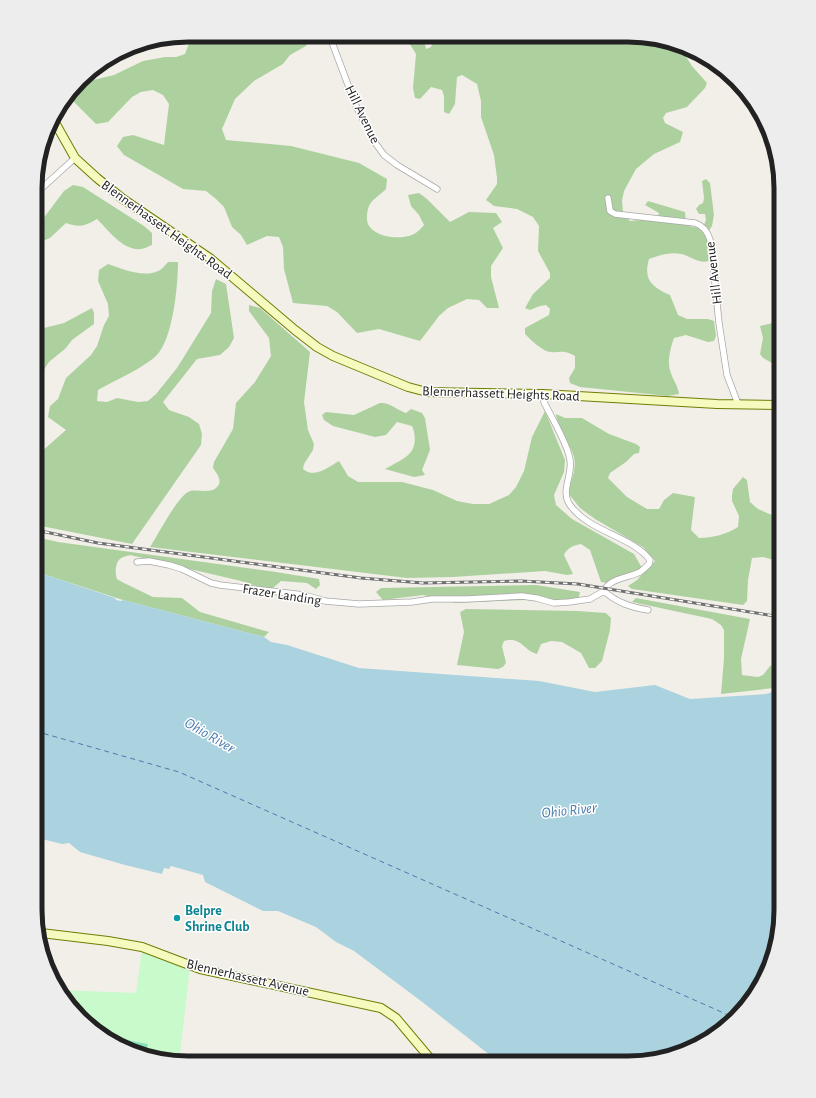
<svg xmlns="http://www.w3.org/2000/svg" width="816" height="1098" font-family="'Alegreya Sans',sans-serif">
<rect width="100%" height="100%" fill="#f2efe9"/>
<path fill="#add19e" d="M188,35H313L306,46L290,55L283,64L254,81L235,99L222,129L226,140L291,146L359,163L387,179L386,189C381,194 373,199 370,204C367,209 367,215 367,220C369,238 405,242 417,232C420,230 422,227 424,225L419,215L411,206L408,195L419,193L427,199L450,222L469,212L496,213L502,222L493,228L503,248L491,266V277L499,308H487L479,300L467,299L448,308L439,316L420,341L379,329L357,333L337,312L327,306L293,303L284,269L283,247L279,237L267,236L247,245L241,235L232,227L224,207L216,199L206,191L183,189L124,155L117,146L123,137L133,135L164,145L169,104L163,95L153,90L141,92L132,97L108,122L96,124L68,96L87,73L96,68L93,80L114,75L143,61L165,57H176L185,54L189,43L184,36Z
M405,36H426L425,44L426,49L431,47L435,36H648L681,49L692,66L707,83L705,88L687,107L666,113L663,118L665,123L683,132L680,142L654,154L636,169L624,191L622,201L623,212L630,221L657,218L659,213L645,205L648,201L685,212L686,222L689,226L699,228L704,225L706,220L705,214H699L696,209L699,205L703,203L704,198L702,181L706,179L710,183L714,215L712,226L708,232L709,261C698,264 691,256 681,254C670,252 660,255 649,259C643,280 652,287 670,295L678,315L687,319H708L714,321L716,336L714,341L708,342L686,335L674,338C671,346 667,361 670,370C672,379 678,385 679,394L668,396L580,387L570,383L569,378L575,368V356C561,349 564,353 551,352C543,352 530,339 525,334V328L549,315L550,309L546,305L540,306L530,310L525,308L533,294L550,278V273L538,251L539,226L533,217L517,209L494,206L486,200L497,184V178L494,155L481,117V101L477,84L462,75L457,77L455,104L449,114L444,112V96L442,90L431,87L420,99L415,98L413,88L416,54Z
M73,185L83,187L144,226L152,233V245C149,246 144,249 141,249C123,251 109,231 97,219C85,226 80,228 66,223L50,238L36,244V228L64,191Z
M168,262H178C178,285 173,340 156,356C143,368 114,381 98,390L97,401L107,402L117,398L138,402L148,401L156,394L177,368L211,313L212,291L216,279L226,284L234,338L229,347L220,355L197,359L163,402L169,410L189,417L199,424L202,434L201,445L132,544L36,525V454L41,452L66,430L48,417L50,406L58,399L66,378L91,355L97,346L104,325L109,316L108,304L98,281L99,270L108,264C123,269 143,278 158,271C162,270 165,265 168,262Z
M249,305L260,308L310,352L304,402L308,430L314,444L313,450L304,464L303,469C315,479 328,467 339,461L348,476L358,482H402L433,490L457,501L473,504H489L509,495L516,487L524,471L532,437L545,411L565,460L564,472L554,495L556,505L572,519L634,554L642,568L608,583L601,582L590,550L581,544C574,545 567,548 564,555L573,574L567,575L545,571L453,577L407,578L150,547C158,535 178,495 190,491C198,489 211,494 217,487C223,481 217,474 213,468L214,462L233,429L236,403L255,382L271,356L269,338L249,311Z
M92,308L94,313V324L72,340L66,348L49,362L43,371V393L39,404L36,409V332L44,328L64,323Z
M781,321V371H780L772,363L763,358L760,354L763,338L760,326Z
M380,403C390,402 397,410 406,413L411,409L422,413L425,418L430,450L422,470L425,475L414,477L385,469C393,464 404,460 410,453C416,447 416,434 412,426L397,422L386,435L375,437L333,426L324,420L322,415L326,412L354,415Z
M556,414L565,418H582L609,434L636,444L640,447L639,453L634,454L626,462L610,473L608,478L627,497L647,509H659L664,500L673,493L695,497L691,530L699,538C713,538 727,534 738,527L739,516L732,501V495L733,489L743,477L747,480L750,502L758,509L781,519V578L774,560L763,557L752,558L748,580L747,601L743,605L632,589L628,586L637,580L655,561L643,547L595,519L580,508L568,493C571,481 578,466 573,454C568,440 557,429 556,414Z
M36,537L58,542L276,572L319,579L320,585L316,589L307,583L281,581L273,588H262L241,581L130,555C127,556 122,557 120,559C115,563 115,574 117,579L122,582L153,597L182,598L200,612L269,632L264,637L123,600L43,574L39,568L36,566Z
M536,585L580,592L578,602L524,600L456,603L423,595L383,600L376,592L381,588Z
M636,598L750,619L741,659L742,675L758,677L763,675L770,666L781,662V686L774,688L721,694L724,658V630L721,625L712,619L632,602Z
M466,609L578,611L606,613L611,618L610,630L602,661L595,668H589L581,653L562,642L551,641L541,644L537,654C523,650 521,636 504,641L502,646L506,663L503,667L498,669L457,665L464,632L460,612Z
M781,623V647L776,646L774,643L775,632Z"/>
<path fill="#c8facc" d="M142,950L190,968L179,1062H169L103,1037L73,1011L59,990L136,993Z"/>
<path fill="#88e0be" d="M115,1038L148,1044L146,1053L114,1041Z"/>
<path fill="#aad3df" d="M36,566L39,568L43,574L115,598L116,600L121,601L123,600L264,637L271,642L287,645L359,668L539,681L595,692L655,685L690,699L766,694L781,689V920L773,959L755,995L729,1025L696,1047L628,1063H500L421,1001L354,951L336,942L316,927L278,911H263L205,882L203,875L171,866L169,869L164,868L162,874L125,865L80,852L69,843L62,844L38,838L35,839Z"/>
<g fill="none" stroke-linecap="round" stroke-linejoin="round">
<path stroke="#4a7aab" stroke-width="1" stroke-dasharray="5 4" stroke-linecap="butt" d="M35,731L179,772L735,1018"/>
<defs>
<path id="street" d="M331,35L333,45L356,106L376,144L384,155L397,165L437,189
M118,55L122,53
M36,191L43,187L75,158
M608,198L610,211L615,214L695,223C705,227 708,233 711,243L719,323L727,375L738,404
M543,394L544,402C551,417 568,444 570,460C573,475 560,491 570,505C589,532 632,536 650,560L649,564C646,567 643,570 640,572C629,578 609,578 604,591
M137,562L149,561L169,565L182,569L211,583L220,585L304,595L325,601L359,604L412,602L432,599H467L522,596L536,598L554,603L569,602L590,599L604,591C617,603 631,607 648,610"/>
<path id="secondary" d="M53,119L75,158L97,178L123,199L211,259L295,330L317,347L333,356L408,387L427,392L543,394L717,404L781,405
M41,933L108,941L142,947L200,969L381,1008L396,1018L433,1062"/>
</defs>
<use href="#street" stroke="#a9a9a9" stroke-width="7"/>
<use href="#secondary" stroke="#707d05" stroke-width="10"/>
<use href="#street" stroke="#fff" stroke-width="5.5"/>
<use href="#secondary" stroke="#f7fabf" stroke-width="8"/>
<defs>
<path id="rail" d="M36,530L98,543L361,578L423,583L521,581L578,584L781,617"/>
</defs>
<use href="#rail" stroke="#707070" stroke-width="3"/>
<use href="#rail" stroke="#fff" stroke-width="1.5" stroke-dasharray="4.5" stroke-linecap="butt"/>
</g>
<circle fill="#0f9aa8" stroke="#fff" stroke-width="1.5" cx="177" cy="918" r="4"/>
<g text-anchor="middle" stroke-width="3" stroke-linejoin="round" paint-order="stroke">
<g font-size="14" fill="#222" stroke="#fff">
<text transform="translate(363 114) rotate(64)" y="5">Hill Avenue</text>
<text transform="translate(167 229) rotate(36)" y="5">Blennerhassett Heights Road</text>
<text transform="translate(713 273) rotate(-97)" y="5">Hill Avenue</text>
<text transform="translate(501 393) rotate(2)" y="5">Blennerhassett Heights Road</text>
<text transform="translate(282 594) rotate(9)" y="5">Frazer Landing</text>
<text transform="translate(248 977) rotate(13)" y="5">Blennerhassett Avenue</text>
</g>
<g font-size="14" font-weight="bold" fill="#0d838f" stroke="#fff" text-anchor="start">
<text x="185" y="915">Belpre<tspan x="185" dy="16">Shrine Club</tspan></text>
</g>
<g font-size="15" font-style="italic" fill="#4a7aab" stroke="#fff">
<text transform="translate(210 735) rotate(30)" y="5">Ohio River</text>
<text transform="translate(569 810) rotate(-6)" y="5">Ohio River</text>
</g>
</g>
<path d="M0 0H816V1098H0ZM188 42H628A146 146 0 0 1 774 188V910A146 146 0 0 1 628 1056H188A146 146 0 0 1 42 910V188A146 146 0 0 1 188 42Z" fill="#ededed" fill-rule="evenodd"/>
<path fill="none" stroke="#222" stroke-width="5" d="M188 42H628A146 146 0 0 1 774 188V910A146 146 0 0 1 628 1056H188A146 146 0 0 1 42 910V188A146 146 0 0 1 188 42Z"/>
</svg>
